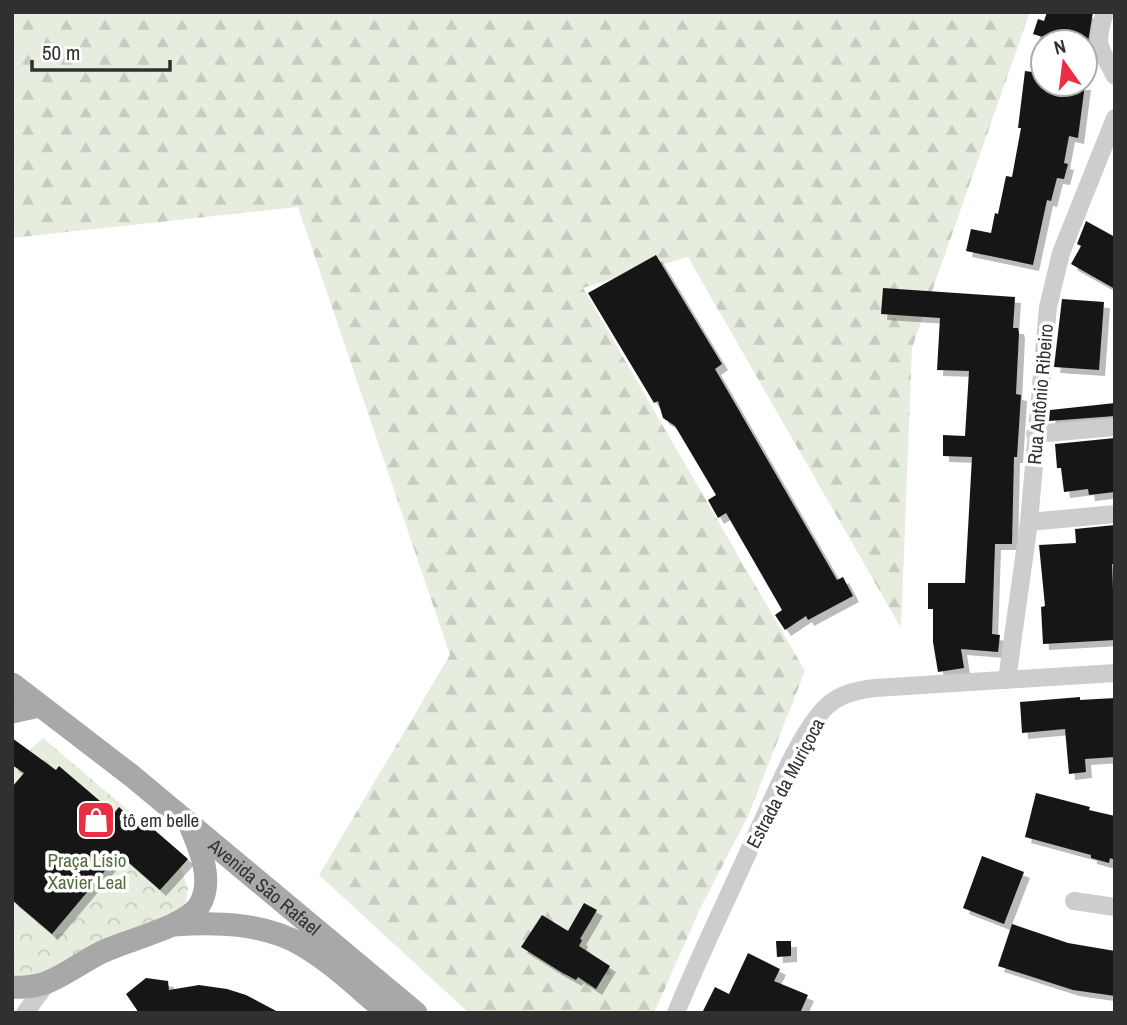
<svg xmlns="http://www.w3.org/2000/svg" width="1127" height="1025" font-family="'Archivo Narrow',sans-serif">
<defs>
<pattern id="forest-firs" width="22" height="20" patternUnits="userSpaceOnUse" patternTransform="scale(1.75)"><rect width="22" height="20" fill="#e7edde"/><path d="M5 1l3.5 6h-7zM16 11l3.5 6h-7z" fill="#c6ccbf"/></pattern>
<pattern id="park-crowns" width="20" height="18" patternUnits="userSpaceOnUse" patternTransform="scale(1.75)"><rect width="20" height="18" fill="#e7edde"/><path d="M2 6a3 3 0 1 1 6 0M12 15a3 3 0 1 1 6 0" fill="none" stroke="#c6ccbf"/></pattern>
<filter id="shadow"><feDropShadow dx="6" dy="6" stdDeviation="0" flood-color="#0004"/></filter>
</defs>
<rect width="100%" height="100%" fill="#fff"/>
<path fill="url(#forest-firs)" d="M12,12H1030L912,348L901,628L688,257L583,288L805,671L748,816L700,909L654,1013H469L319,875L450,655L298,207L12,238Z"/>
<path fill="url(#park-crowns)" d="M43,738L176,851L188,889L184,910L65,960L40,974L12,978V767Z"/>
<path fill="#171717" filter="url(#shadow)" d="M1047,12H1093L1088,42H1059L1033,34L1038,19L1044,21Z
M1025,71L1040,73L1039,84H1085L1078,138L1069,136L1064,163L1068,164L1064,179L1057,178L1051,201L1047,200L1033,265L966,251L971,229L991,233L995,213L998,214L1006,176L1012,177L1021,128H1018Z
M1086,221L1115,237V289L1071,264L1081,246L1077,244Z
M656,255L722,364L715,369L837,580L843,577L853,596L808,620L806,616L785,630L775,615L782,610L726,513L718,518L708,500L716,495L675,426L663,418L658,401L654,403L588,293Z
M883,288L1015,297L1013,328H1018L1019,333L1016,394L1021,395L1017,457H1014L1012,544H995L992,634L1000,635L998,652L961,649L964,668L938,672L933,642V609H928V583H965L972,457L943,456V435L965,436L969,371L937,370L940,318L881,314Z
M1062,299L1104,302L1099,370L1054,367Z
M1115,403V416L1049,421L1050,410Z
M1115,438V492L1089,495L1088,489L1064,492L1061,468H1057L1055,444Z
M1115,525V564H1112L1115,640L1043,644L1041,607L1045,606L1039,545L1076,543L1075,529Z
M1080,697V700L1115,698V757L1085,759L1086,772L1069,774L1065,729L1022,733L1020,702Z
M12,738L56,770L59,766L114,813L119,807L138,825L143,820L188,859L160,890L119,854L52,934L12,900V787L24,773L12,765Z
M1036,793L1090,807L1089,810L1115,816V860L1110,858L1109,863L1091,858V855L1025,837Z
M982,856L1024,872L1004,924L963,908Z
M584,903L597,910L580,939L582,940L579,946L610,966L596,989L578,977L576,980L561,972L521,947L542,915L568,931Z
M1012,924L1068,943L1115,951V996L1073,990L998,966Z
M776,941H791V956L777,957Z
M748,953L780,969L774,981L808,995L800,1013H702L715,987L729,994Z
M146,978L168,981L169,990L199,985L227,989L246,995L280,1013H139L126,994Z"/>
<g fill="none" stroke-linecap="round" stroke-linejoin="round">
<path stroke="#cdcdcd" stroke-width="18" d="M1105,12C1094,47 1099,45 1115,76
M1035,434L1115,427
M1029,522L1115,514
M1007,680L1029,522L1048,307L1061,253L1115,118
M1074,901L1115,907
M25,1013L47,983
M676,1013C701,952 730,893 757,833C773,799 800,732 826,707C839,694 857,690 875,688L1115,673"/>
<g stroke="#a8a8a8" stroke-width="23">
<path id="s1" d="M12,684L132,776L416,1013"/>
<path d="M12,712L39,706"/>
<path d="M174,925C217,922 264,923 302,945C333,963 360,990 388,1013"/>
<path d="M12,987C23,988 40,986 50,981C68,973 84,961 102,952C127,940 185,927 199,906C214,882 201,851 191,828"/>
</g>
</g>
<defs>
<symbol id="shop-square" viewBox="-11 -11 22 22"><rect x="-9" y="-9" width="18" height="18" rx="4" fill="#e93043" stroke="#fff"/><path d="M-5-2.5h2.3a2.7 3.5 0 0 1 5.4 0H5L5.5 6h-11ZM-1.5-2.5h3a1.5 2.3 0 0 0-3 0Z" fill="#fff"/></symbol>
</defs>
<g fill-rule="evenodd">
<use href="#shop-square" x="74" y="798" width="44" height="44"/>
</g>
<g text-anchor="middle" stroke-width="7" stroke-linejoin="round" paint-order="stroke">
<g font-size="19" fill="#303030" stroke="#fff">
<text transform="translate(1040 394) rotate(-85)" y="7">Rua Antônio Ribeiro</text>
<text transform="translate(785 783) rotate(-62)" y="7">Estrada da Muriçoca</text>
<text dy="7" stroke="none"><textPath href="#s1" startOffset="324">Avenida São Rafael</textPath></text>
</g>
<g font-size="19" fill="#303030" stroke="#fff" text-anchor="start">
<text x="123" y="827">tô em belle</text>
</g>
<g font-size="19" fill="#546d3c" stroke="#fff">
<text x="87" y="867">Praça Lísio<tspan x="87" dy="22">Xavier Leal</tspan></text>
</g>
</g>
<rect width="1127" height="1025" fill="none" stroke="#303030" stroke-width="28"/>
<g transform="translate(1064 63) rotate(346)"><circle r="33" fill="#ffffff" stroke="#acacac" stroke-width="2"/>
<path d="M0-5L12 26L0 18L-12 26Z" fill="#e93043"/>
<text y="-10" font-size="19" font-weight="bold" text-anchor="middle" fill="#303030">N</text>
</g>
<path d="M32 60v10h138v-10" fill="none" stroke="#303030" stroke-width="3.5"/>
<text x="42" y="60" font-size="21" fill="#303030" stroke="#ffffff" stroke-width="5" paint-order="stroke">50 m</text>
</svg>
